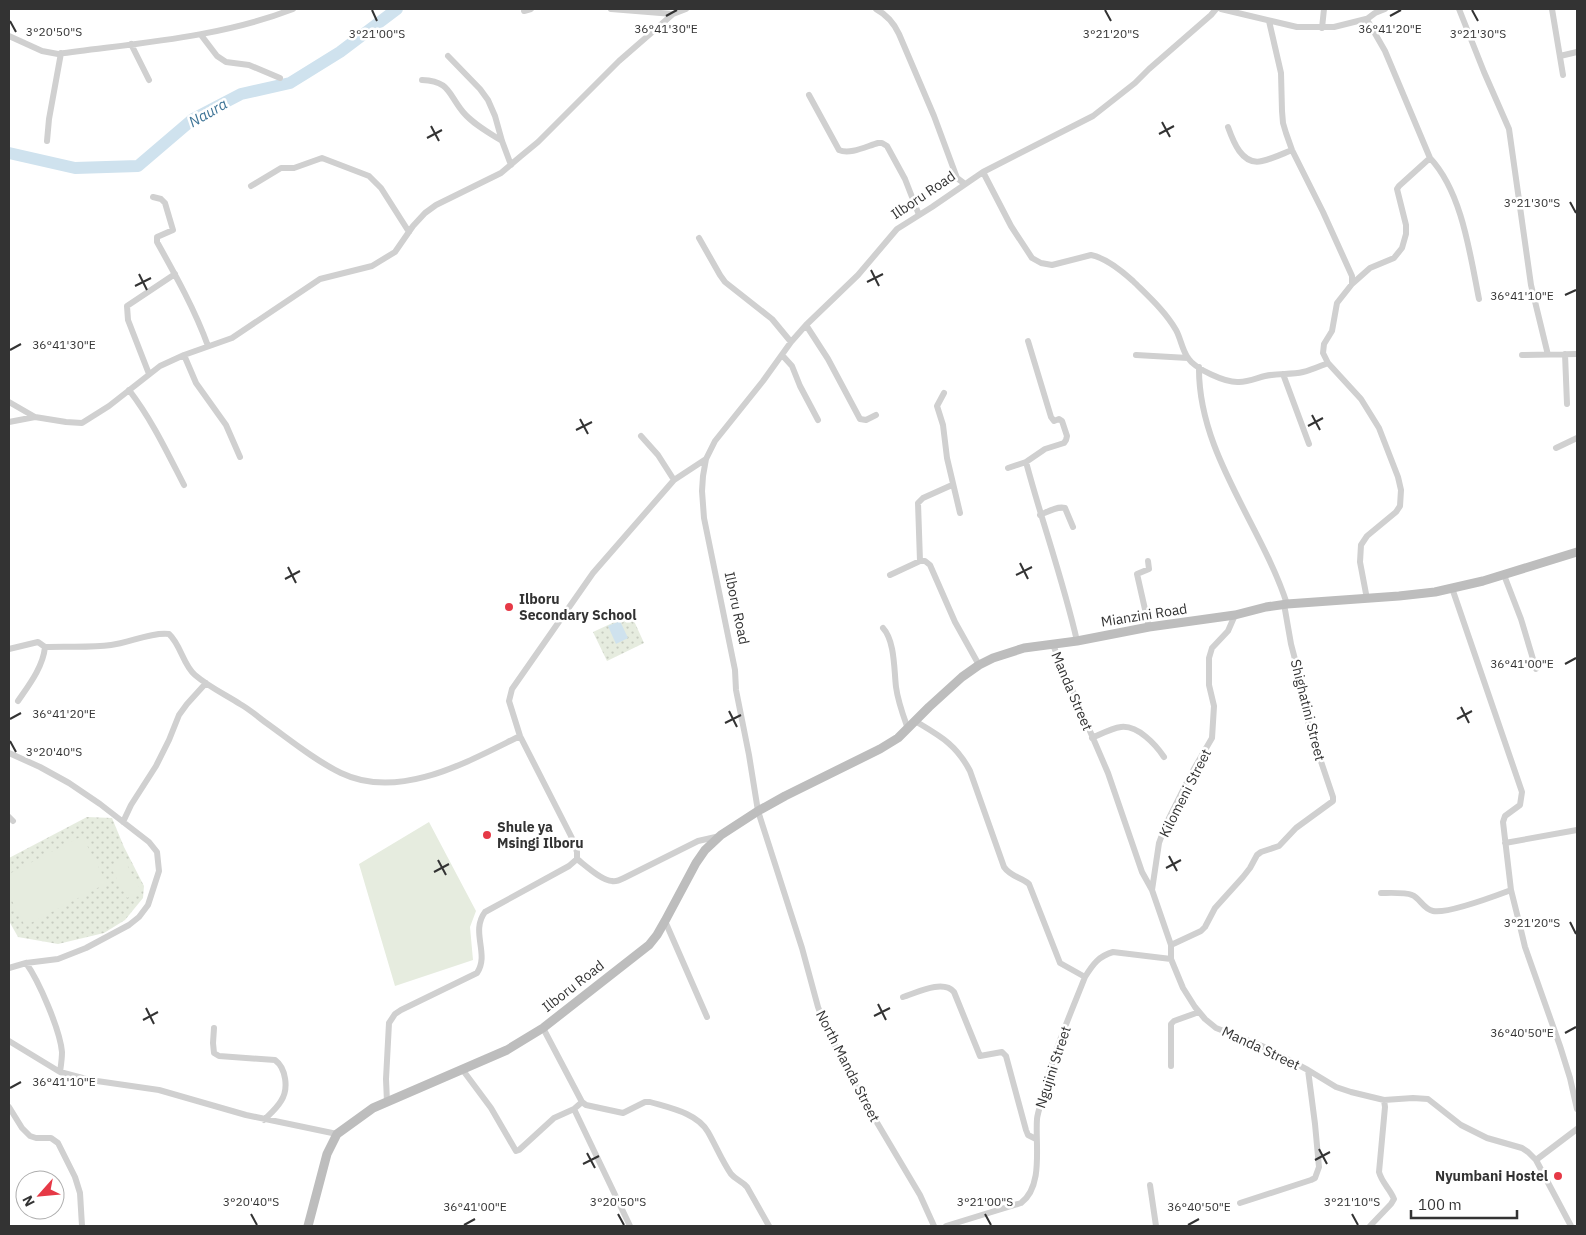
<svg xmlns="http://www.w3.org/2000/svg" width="1586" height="1235" font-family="'IBM Plex Sans',sans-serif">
<defs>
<pattern id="grass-dots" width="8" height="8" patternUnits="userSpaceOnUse" patternTransform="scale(1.25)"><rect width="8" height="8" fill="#e6ecdf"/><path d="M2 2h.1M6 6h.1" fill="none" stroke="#c6cbc0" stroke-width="1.8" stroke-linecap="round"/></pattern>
</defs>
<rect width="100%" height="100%" fill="#fff"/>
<path fill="url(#grass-dots)" d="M630,612L644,643L607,661L593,632L621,619V617Z
M87,817L112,818L124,847L144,886L143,898L125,920L104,933L58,944L18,937L9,921V858Z"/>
<path fill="#e6ecdf" d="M429,822L476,911L470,927L473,960L395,986L359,864Z
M82,836L107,883L25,926L9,895V874Z
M124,859L141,891L127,898L110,866Z"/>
<path fill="#cfe2ee" d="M620,621L628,638L616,644L608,626Z"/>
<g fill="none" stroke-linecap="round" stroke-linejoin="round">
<path stroke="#cfe2ee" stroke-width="12" d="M9,153L75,168L138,166L193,119L241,94L290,83L340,52L397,9"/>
<path stroke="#d0d0d0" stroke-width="6" d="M611,9L673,14
M876,9C887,15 894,23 899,34L934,116L957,178L965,184
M1221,9L1297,27H1334L1366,19L1369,23L1385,51L1430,158L1399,186L1397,189L1406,225V234L1402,248L1394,258L1370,268L1352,284
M1459,9L1484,72L1509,129L1531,285L1548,355
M1552,9L1563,75
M524,11L531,9
M1367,19L1375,13L1385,9
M1269,21L1281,73L1282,111L1283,123L1286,133L1292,150L1323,212L1352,276V284L1337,303L1332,331L1324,344L1323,353L1328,363L1361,399L1379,428L1398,477L1401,490L1400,506L1396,512L1367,536L1361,545L1360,562L1367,599
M1322,28L1324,9
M201,35L217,56L226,62L249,65L280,78
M9,36L42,51L58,54C137,43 218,38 293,9
M131,44L149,80
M448,56L480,89L488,100L495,116L502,141L511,165
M1560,56L1577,52
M422,80C450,81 448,94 463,112C473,124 489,133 502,141
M809,95L839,150C850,155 867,146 878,143H882L887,146L905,179L919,215
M1228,127C1233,141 1242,166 1262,161C1272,159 1282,154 1292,150
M47,141L49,119L61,53
M1430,158C1462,192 1470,254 1479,299
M983,172L1011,226L1032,258L1041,263L1052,265L1091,255C1106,258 1122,271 1133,281C1148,296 1165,311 1176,330C1181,339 1182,350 1188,358C1195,369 1226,383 1239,382C1248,382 1257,378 1265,376C1278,373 1291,375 1303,372C1312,370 1320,366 1328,363
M251,186L281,168H294L322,158L369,176L381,188L409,232
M153,197L161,199L165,203L173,230L157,237V242C176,276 195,310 208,346
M699,238L720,275L725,282L772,319L791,342
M806,325L828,359L860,419L866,420L876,415
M1565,354L1567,404
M184,355L196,383L226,425L240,457
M782,355L792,366L800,386L818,420
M1136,355L1188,358
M1522,355L1577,354
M1199,367C1198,453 1261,524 1287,604
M149,374L128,320L127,306L175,274
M1283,374L1309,444
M129,390C152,420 167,452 184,485
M944,393L937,406L943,425L947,458L960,513
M9,402L35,417
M9,422L35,417L66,422L82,423L109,406L160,366L184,355L232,338L320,279L372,266L395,252L413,226L425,213L436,205L501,173L521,156L538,142L619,61L673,14L686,9
M641,436L658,455L674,480
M1556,448L1577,438
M1026,462C1042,522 1063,580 1077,641
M1008,468L1026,462L1045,449L1064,443L1066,440L1067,436L1062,421L1059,419L1054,421L1051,417L1028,341
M1040,515C1047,512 1057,506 1065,508L1073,527
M920,561L918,503L923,498L952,485
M1148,561L1149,569L1137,574L1149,627
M890,575L920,561H925L930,565L955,622L979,665
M1504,575L1521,619L1536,669
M1452,588L1522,792L1520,805L1505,816L1503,822L1511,890L1520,926L1525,947L1560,1046L1570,1078L1577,1109
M883,628C895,641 894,670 896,687C898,702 903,715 908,729
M1053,645L1108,773L1142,872L1152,890L1171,945V959L1183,988L1195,1007L1205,1019L1216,1028L1262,1046L1308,1070L1336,1087L1351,1092L1384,1100L1413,1098L1428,1099L1461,1125L1487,1138L1522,1148L1528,1152L1536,1160L1571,1226
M9,649L38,642L45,647C67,646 90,648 111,645C129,643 151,632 169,634C181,645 183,665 195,675C209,687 226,695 240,704C249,709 257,716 265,722C289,739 314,760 341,773C399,801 467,762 520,736
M18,701C29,685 43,667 45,647
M915,721C940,736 956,744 970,771L1004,867C1011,877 1021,877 1029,884L1060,963L1085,977
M1092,738C1101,734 1112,728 1121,727C1138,725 1156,745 1164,757
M9,753L40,767L69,783L100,804L149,842L157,852L159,871L148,905L139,917L129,925L86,948L58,959L26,963L9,968
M9,817L13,821
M123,822L131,805L156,766L169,740L179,715L187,704L206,683
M1505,843L1577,830
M577,859C585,865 602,881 612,881C616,882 620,880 624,878L698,841L720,836
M1152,890L1159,843L1166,824L1191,774L1212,738L1214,706L1209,685V658L1212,648L1228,631L1235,615
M1381,893C1388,893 1405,892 1412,895C1420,898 1423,909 1433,911C1448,914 1495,896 1511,890
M665,921L707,1017
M1171,945L1201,931L1205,927L1215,908L1243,877L1250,868L1257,855L1261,852L1279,846L1296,828L1333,801V797L1309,726L1302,686L1291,644L1284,604
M26,963C39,981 60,1030 62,1052C62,1059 61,1065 60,1072
M903,997C916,993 943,979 954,992L980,1056L1002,1052L1006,1056L1026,1130L1028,1135L1036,1139
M214,1028L213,1043L214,1053L219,1056L275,1060C286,1068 289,1089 281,1101C277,1108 270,1114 264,1120
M543,1028L582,1102L586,1105L623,1113L645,1102H650C670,1108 697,1113 708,1132C716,1146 722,1161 731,1174C736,1180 742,1181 747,1187L769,1226
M9,1041L60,1072L90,1080L159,1090L246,1115L337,1134
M1171,1066V1024L1174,1021L1199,1012
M462,1069L491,1108L516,1151L519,1150L554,1118L574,1109L582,1102
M387,1102L386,1079L389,1023L395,1014L401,1010L477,973C490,954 470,932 485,912L569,866L577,859V852L573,840L520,736L509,701L512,689L593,573L674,480L706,459
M9,1107L22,1128L30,1136L36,1138H51L58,1143L75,1177L80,1193L82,1226
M574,1109L630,1226
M1536,1160L1577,1129
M1150,1185L1156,1226
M1240,1203L1311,1180L1315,1178L1319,1167L1315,1124L1308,1070
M934,1226L920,1195L863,1099L826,1028L818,1007L802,948L758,811L749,755L736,690L735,670L704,518L702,491L703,476L706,459L715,441L763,381L791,342L806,325L858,275L897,229L932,207L983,172L1093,116L1135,83L1149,69L1211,15L1216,9
M946,1226L1021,1203C1044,1186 1035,1144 1037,1119C1038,1110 1042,1102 1044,1093C1053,1053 1070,1015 1085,977C1093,964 1099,956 1113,952L1171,959
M1370,1226L1391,1204L1394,1199C1390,1189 1382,1183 1379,1172L1385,1107L1384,1100"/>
<path stroke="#bdbdbd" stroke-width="9" d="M308,1226L327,1154L337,1134L373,1108L507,1050L543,1028L649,945L657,935L665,921L696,863L705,850L721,835L758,811L785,796L880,749L898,738L929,707L962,677L979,665L993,658L1024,648L1077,641L1149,627L1235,615L1266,607L1287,604L1399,596L1435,592L1483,581L1577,552"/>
</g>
<path fill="none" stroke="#333" stroke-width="2" d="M372,10L377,21M1105,10L1111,21M1472,10L1478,21M666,16L677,10M1390,16L1401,10M10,21L16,32M1162,122L1170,137M431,126L439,141M1159,134L1174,126M427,138L442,130M1570,202L1576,213M871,270L879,286M139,274L147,290M867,282L883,274M135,286L151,278M1565,295L1576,290M10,350L21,344M1312,415L1320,430M580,419L588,434M1308,426L1323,418M576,430L592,422M1020,563L1028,579M288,567L296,583M1016,575L1032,567M285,579L300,571M1565,664L1576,658M1461,707L1469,723M729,711L737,727M10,719L21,713M1457,719L1472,711M725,723L741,715M10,741L16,752M1169,856L1177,871M438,860L446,875M1166,868L1181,860M434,872L449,864M1570,922L1576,934M878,1004L886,1020M146,1008L154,1024M874,1016L890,1008M143,1020L158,1012M1565,1033L1576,1027M10,1088L21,1082M1319,1149L1327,1164M587,1153L595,1168M1315,1160L1330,1152M583,1164L599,1156M251,1214L257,1225M618,1214L624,1225M985,1214L991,1225M1352,1214L1358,1225M464,1225L475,1219M1188,1225L1199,1219"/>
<g fill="#e63946" stroke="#fff" stroke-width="2">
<circle cx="509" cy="607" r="5"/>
<circle cx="487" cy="835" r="5"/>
<circle cx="1558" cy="1176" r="5"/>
</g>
<g text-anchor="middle" stroke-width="5" stroke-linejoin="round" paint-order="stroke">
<g font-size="14" fill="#333" stroke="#fff">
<text transform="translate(923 195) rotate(-34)" y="5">Ilboru Road</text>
<text transform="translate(737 608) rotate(78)" y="5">Ilboru Road</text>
<text transform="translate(1144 615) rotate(-9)" y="5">Mianzini Road</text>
<text transform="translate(1072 691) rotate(67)" y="5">Manda Street</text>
<text transform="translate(1308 710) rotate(76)" y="5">Shighatini Street</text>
<text transform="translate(1185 793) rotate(-63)" y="5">Kilomeni Street</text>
<text transform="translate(573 986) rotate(-38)" y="5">Ilboru Road</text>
<text transform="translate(1261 1048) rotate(25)" y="5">Manda Street</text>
<text transform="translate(848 1066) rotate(63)" y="5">North Manda Street</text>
<text transform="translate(1053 1067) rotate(-72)" y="5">Ngujini Street</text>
</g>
<g font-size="14" font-weight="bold" fill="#333" stroke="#fff" text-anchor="start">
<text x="519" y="604">Ilboru<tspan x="519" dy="16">Secondary School</tspan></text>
<text x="497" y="832">Shule ya<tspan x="497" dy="16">Msingi Ilboru</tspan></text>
<text x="1548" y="1181" text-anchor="end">Nyumbani Hostel</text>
</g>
<g font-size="15" font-style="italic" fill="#3f7597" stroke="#fff">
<text transform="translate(208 113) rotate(-30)" y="5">Naura</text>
</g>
</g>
<g font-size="12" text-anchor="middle" fill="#333" stroke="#fff" stroke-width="5" stroke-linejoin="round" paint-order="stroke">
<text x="666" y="33">36°41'30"E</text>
<text x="1390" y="33">36°41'20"E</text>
<text x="54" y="36">3°20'50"S</text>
<text x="377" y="38">3°21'00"S</text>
<text x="1111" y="38">3°21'20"S</text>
<text x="1478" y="38">3°21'30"S</text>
<text x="1532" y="207">3°21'30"S</text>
<text x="1522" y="300">36°41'10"E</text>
<text x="64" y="349">36°41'30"E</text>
<text x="1522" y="668">36°41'00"E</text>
<text x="64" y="718">36°41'20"E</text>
<text x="54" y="756">3°20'40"S</text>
<text x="1532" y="927">3°21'20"S</text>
<text x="1522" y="1037">36°40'50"E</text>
<text x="64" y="1086">36°41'10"E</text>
<text x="251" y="1206">3°20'40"S</text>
<text x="618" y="1206">3°20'50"S</text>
<text x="985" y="1206">3°21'00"S</text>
<text x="1352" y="1206">3°21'10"S</text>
<text x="475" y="1211">36°41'00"E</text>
<text x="1199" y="1211">36°40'50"E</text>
</g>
<rect width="1586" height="1235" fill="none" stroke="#333333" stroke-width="20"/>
<g transform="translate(40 1195) rotate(243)"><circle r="24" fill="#ffffff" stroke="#adadad"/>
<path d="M0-4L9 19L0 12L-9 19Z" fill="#e63946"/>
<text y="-8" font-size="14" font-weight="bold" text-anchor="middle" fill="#333333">N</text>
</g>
<path d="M1411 1210v8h106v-8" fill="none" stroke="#333333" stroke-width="2.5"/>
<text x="1418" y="1210" font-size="15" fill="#333333" stroke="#ffffff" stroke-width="4" paint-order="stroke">100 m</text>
</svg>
